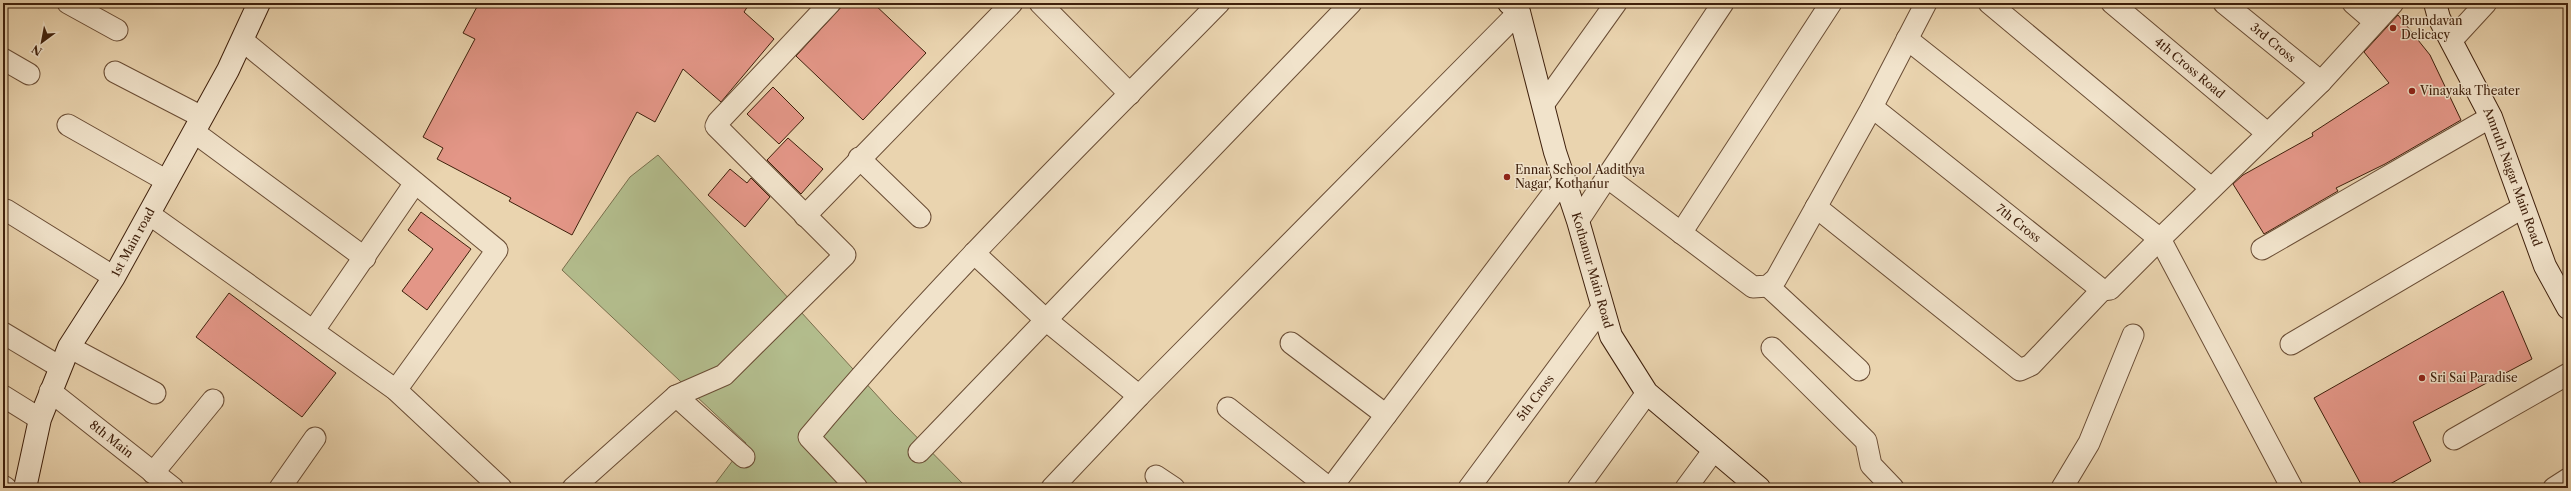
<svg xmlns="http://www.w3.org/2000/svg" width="2571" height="491" font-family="'Libre Caslon Text',serif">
<rect width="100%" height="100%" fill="#ead4af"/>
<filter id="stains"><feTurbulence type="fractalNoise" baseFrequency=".005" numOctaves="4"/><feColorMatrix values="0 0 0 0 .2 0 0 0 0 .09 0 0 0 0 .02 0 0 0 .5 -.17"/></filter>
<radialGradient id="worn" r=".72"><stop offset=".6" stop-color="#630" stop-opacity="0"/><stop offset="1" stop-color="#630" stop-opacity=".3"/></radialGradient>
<path fill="#b3bd8d" stroke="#796e4c" d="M658,155L893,413L967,488H712L746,443L562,270L630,177Z"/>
<path fill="#e39687" stroke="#3f200c" d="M479,3H750L744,12L774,39L721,102L683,69L655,122L637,112L572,235L509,201L511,198L437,159L443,148L423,137L475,39L463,33Z
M845,3H873L926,53L863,120L796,56Z
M2398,15L2430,55L2461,120L2385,164L2336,188L2338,191L2264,234L2233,184L2243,175L2313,136L2312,133L2389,83L2364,52Z
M773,87L804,118L779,144L747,114Z
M788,138L823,169L801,194L767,160Z
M730,169L747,183L751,178L770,197L745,227L708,195Z
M421,212L471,249L427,310L402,291L433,249L408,230Z
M2503,291L2532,359L2413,422L2431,461L2383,488H2363L2314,398Z
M229,293L336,373L302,417L196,337Z"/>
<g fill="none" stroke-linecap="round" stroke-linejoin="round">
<defs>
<g id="street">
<path d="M68,3L117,30"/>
<path d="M1040,3L1130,94"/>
<path d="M1989,3L2211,188"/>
<path id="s1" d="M2112,3L2267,133"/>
<path id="s2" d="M2224,3L2321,82"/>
<path d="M2353,3L2375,22"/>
<path d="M242,40L497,250L396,390"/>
<path d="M2451,41L2486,3"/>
<path d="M3,59L29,74"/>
<path d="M115,72L202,117"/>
<path d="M1543,105L1616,3"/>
<path id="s3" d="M1872,107L2102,290L2110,289L2160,239L1907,39"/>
<path d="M68,125L167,181"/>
<path d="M194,132L365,258"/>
<path d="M859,158L920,217"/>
<path d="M1607,177L1723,3"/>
<path d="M1816,207L2020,370L2031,365L2102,290"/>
<path d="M6,210L114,277"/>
<path d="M149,214L396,390L501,488"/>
<path d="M805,216L1012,3"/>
<path d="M1578,221L1607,177L1753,287L1768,286L1776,279L1872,107L1926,3"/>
<path d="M1681,233L1831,3"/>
<path d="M2262,249L2491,117"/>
<path d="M974,253L1046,320L1139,396"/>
<path d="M1768,286L1859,370"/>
<path d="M314,330L415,183"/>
<path d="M3,333L60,367"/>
<path d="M1291,343L1386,415"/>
<path d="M2291,344L2522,208"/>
<path d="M69,347L155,393"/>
<path d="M1772,348L1866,441L1871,465L1893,488"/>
<path id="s4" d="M50,391L173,488"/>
<path d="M3,396L40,419"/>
<path d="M676,396L744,457"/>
<path d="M1228,408L1329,488"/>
<path d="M2454,439L2568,374"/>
<path d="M919,452L1351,3"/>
<path d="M153,473L213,400"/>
<path d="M1156,476L1174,488"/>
<path d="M3,486L6,488"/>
<path d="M280,488L315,438"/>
<path d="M573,488L676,396L724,375L845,255L716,126L718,122L830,3"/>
<path d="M857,488L809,437C937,284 1080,145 1219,3"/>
<path d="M1052,488L1139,396L1519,12"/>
<path d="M1331,488L1564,179"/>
<path id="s5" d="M1469,488L1602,308"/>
<path d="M1578,488L1647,393"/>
<path d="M1686,488L1714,450"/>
<path d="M2062,488L2089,443L2133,335"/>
<path d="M2292,488L2160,239L2321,82L2393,3"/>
<path d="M2554,488L2568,479"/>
</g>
<g id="secondary">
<path id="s6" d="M1509,3L1519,12L1555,152L1578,221L1611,336L1647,393L1759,488"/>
<path id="s7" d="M2435,3L2439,18L2491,117L2545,266L2568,308"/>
<path id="s8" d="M25,488L40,419L69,347L114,277L228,70L259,3"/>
</g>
</defs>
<use href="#street" stroke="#6a4d35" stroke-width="23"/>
<use href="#secondary" stroke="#3f200c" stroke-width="24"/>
<use href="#street" stroke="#f1e3cb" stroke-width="21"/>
<use href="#secondary" stroke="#f1e3cb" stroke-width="22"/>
</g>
<g fill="#8f2418" stroke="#f1e3cb" stroke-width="1.5">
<circle cx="2393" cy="28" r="4"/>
<circle cx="2412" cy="91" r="4"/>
<circle cx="1507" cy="177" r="4"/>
<circle cx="2422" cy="378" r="4"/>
</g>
<g text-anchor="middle" stroke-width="3" stroke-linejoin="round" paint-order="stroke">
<g font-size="12" fill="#3f200c" stroke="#f1e3cb" text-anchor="start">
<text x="2401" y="25">Brundavan<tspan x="2401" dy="14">Delicacy</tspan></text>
<text x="2420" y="95">Vinayaka Theater</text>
<text x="1515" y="174">Ennar School Aadithya<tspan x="1515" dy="14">Nagar, Kothanur</tspan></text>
<text x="2430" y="382">Sri Sai Paradise</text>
</g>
<g font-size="12" fill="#3f200c" stroke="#f1e3cb">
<text dy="4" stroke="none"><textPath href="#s2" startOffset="63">3rd Cross</textPath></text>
<text dy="4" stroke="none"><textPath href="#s1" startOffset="101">4th Cross Road</textPath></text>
<text dy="4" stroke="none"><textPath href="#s7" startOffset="191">Amruth Nagar Main Road</textPath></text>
<text dy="4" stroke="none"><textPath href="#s3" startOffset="187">7th Cross</textPath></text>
<text dy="4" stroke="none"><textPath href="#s8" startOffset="271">1st Main road</textPath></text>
<text dy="4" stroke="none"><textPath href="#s6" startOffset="282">Kothanur Main Road</textPath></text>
<text dy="4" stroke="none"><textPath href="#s5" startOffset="112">5th Cross</textPath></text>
<text dy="4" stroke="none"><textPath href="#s4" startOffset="78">8th Main</textPath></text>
</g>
</g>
<rect width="2571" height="491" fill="none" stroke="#ead4af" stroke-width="16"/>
<rect x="4" y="4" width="2563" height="483" fill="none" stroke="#3f200c" stroke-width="2"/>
<rect x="8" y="8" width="2555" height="475" fill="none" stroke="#3f200c"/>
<g transform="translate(42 42) rotate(212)" stroke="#f1e3cb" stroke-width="3" paint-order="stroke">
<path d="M0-3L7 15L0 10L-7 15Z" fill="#3f200c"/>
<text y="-6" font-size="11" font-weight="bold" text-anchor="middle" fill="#3f200c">N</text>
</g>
<rect width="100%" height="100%" filter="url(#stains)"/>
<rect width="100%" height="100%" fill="url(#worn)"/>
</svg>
